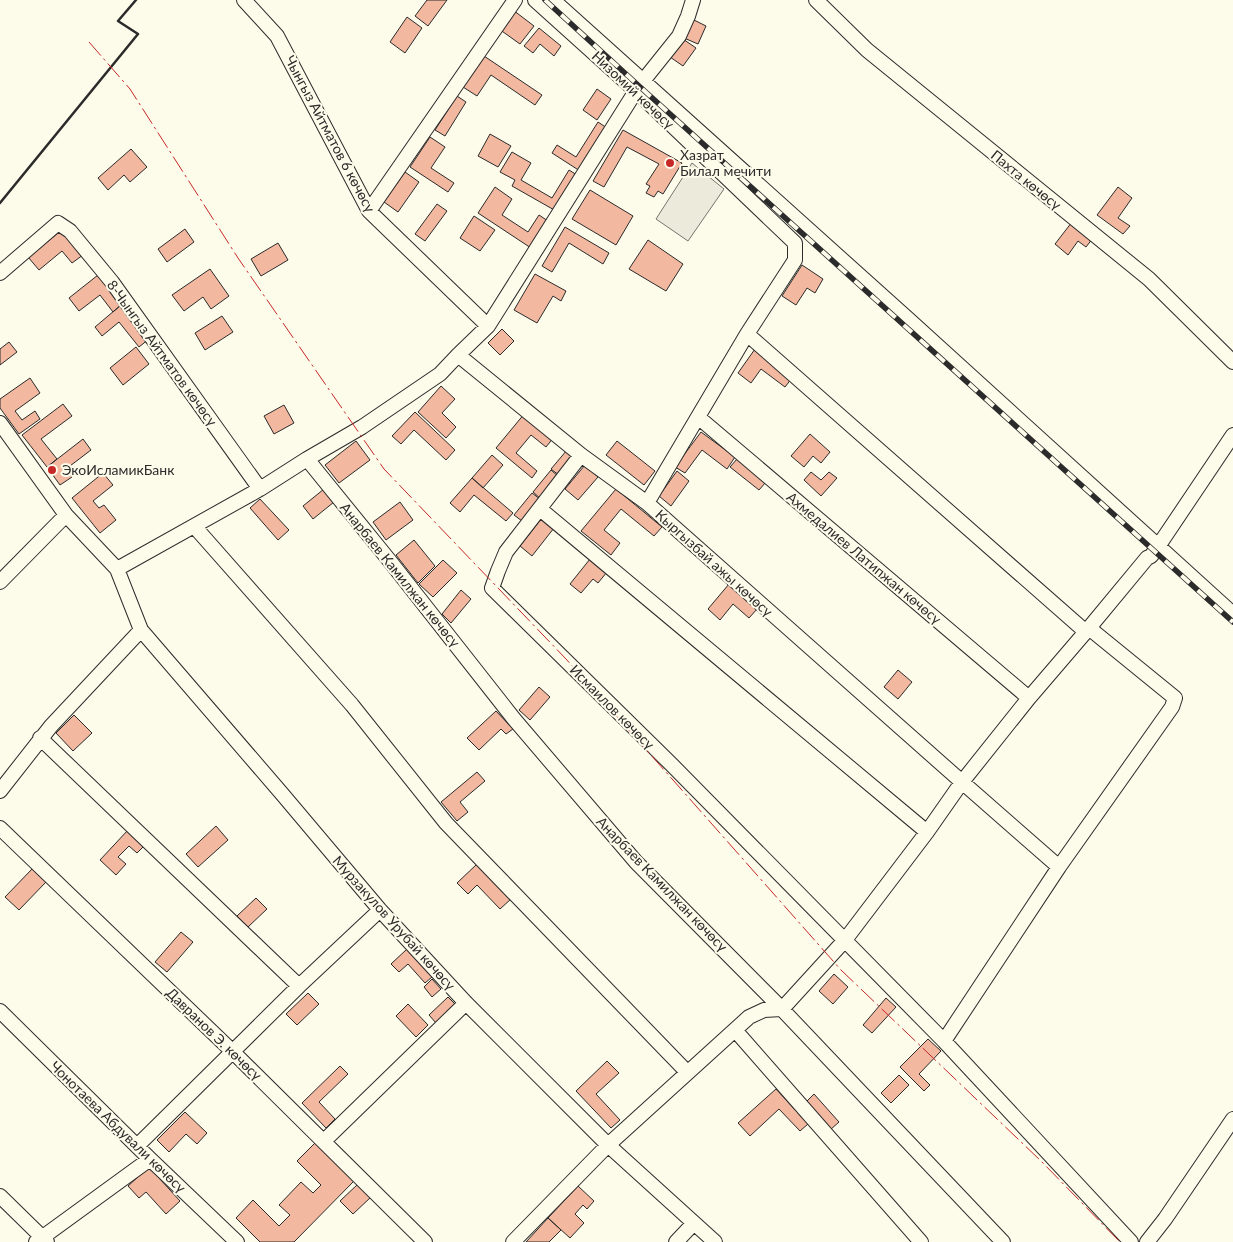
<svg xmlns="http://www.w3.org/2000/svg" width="1233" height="1242" font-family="Lato,sans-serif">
<rect width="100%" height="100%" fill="#fdfbea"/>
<path fill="#ecebdb" stroke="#74746e" d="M692,163L724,189L688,241L656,219Z"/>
<path fill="#f2b8a0" stroke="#2b2b2b" d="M427,0H447L428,26L415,16Z
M513,10L534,26L520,44L499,29Z
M407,17L422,28L405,53L390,42Z
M692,19L706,26L698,44L684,38Z
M539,28L561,46L554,56L540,44L533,53L524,46Z
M683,39L696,48L683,66L670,57Z
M484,56L542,95L535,105L491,75L477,96L463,87Z
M597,89L611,99L597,120L583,110Z
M457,96L466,102L445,136L435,130Z
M598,122L607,128L580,171L552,153L557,145L576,157Z
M623,130L682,163L663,194L658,191L654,197L646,193L650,186L646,184L659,164L627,147L604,187L593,181Z
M490,134L511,146L498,167L478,156Z
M430,137L445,147L431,168L454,183L448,192L410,167Z
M131,149L147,167L130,182L124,175L108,190L98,178Z
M512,152L531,163L521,180L552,198L569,170L577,175L556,211L512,186L515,180L500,172Z
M405,172L419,182L398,212L384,202Z
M495,187L512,199L502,215L528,232L539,215L548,221L531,248L478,213Z
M1118,187L1132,198L1118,218L1130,226L1123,234L1097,215Z
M590,190L633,216L616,245L572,219Z
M437,204L447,211L425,241L415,234Z
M474,216L495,230L480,251L460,238Z
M1072,222L1093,238L1086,247L1078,241L1068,255L1055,244Z
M565,227L609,253L603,264L569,243L552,272L542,266Z
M185,229L194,242L167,262L158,249Z
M62,230L83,255L72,263L62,251L39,270L28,257Z
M648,240L683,264L666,291L629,269Z
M278,243L288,260L261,276L251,259Z
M802,265L823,279L815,293L807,288L796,305L782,296Z
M210,269L229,296L211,309L203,297L184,311L172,295Z
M535,274L566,291L561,301L553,296L537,323L514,310Z
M98,275L121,305L113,312L100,295L79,311L69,298Z
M121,305L149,339L139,347L119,322L102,336L95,327Z
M222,316L233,332L205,350L195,333Z
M502,329L514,341L500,355L488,343Z
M9,342L17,352L0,365V349Z
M136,347L149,364L123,385L110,368Z
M755,349L792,378L785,387L761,369L751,383L738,373Z
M30,378L40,393L15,411L22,420L35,411L40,419L19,434L0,408V399Z
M441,386L455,399L442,413L456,427L446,438L418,412Z
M63,404L72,416L41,439L57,459L47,467L22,435Z
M284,405L294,423L274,434L264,416Z
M415,412L455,450L446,460L414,430L401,444L392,436Z
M525,413L554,437L546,447L531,435L516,453L537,471L532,478L496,448Z
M701,432L735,457L727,469L702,450L685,473L675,467Z
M810,434L830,452L821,463L813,456L804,467L791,456Z
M83,439L91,450L66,469L72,477L60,485L47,467Z
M356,441L370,460L339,483L325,465Z
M617,441L655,471L644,485L606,455Z
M567,450L575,457L560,476L551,469Z
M492,455L503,465L483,488L472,478Z
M737,459L766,482L759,490L730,467Z
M585,465L598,477L578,500L565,489Z
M551,470L559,477L541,499L533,492Z
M677,471L689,481L671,506L659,496Z
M811,472L821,480L829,472L837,478L821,496L804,480Z
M103,473L113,485L93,501L99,508L104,505L116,520L100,533L72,498Z
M472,478L513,513L506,521L474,495L460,512L450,503Z
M324,489L334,502L313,519L303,506Z
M616,489L662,527L654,536L621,509L604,530L620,543L611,555L581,531Z
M532,493L540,499L522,521L514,515Z
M260,499L289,530L278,540L250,508Z
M400,502L413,520L386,540L373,522Z
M542,518L554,528L532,556L520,546Z
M414,540L435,566L418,583L396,555Z
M590,559L607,572L598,583L593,579L581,593L570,584Z
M443,560L457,573L433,597L419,584Z
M729,584L758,608L749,618L733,604L720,620L708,609Z
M461,590L471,599L451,623L442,614Z
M898,670L912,682L898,699L884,687Z
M539,687L550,697L530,720L519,710Z
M496,711L513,729L506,734L501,729L479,750L467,738Z
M74,715L92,733L73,751L56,733Z
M477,772L485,781L460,802L468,812L457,821L441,802Z
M216,826L228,840L198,867L186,854Z
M128,830L145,845L137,853L129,846L118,857L126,864L116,875L100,860Z
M477,864L511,899L500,909L477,885L468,894L457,883Z
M32,869L46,882L19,910L5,897Z
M256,898L267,909L248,927L237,916Z
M181,932L193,942L167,972L155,962Z
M407,949L432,977L425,983L408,964L399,972L391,964Z
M834,974L848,987L833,1004L819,991Z
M432,979L441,989L432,997L424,987Z
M308,993L319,1004L297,1025L286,1014Z
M448,997L455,1004L436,1023L429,1015Z
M886,998L896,1007L872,1033L863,1025Z
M408,1004L428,1025L416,1037L396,1016Z
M928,1039L941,1051L919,1074L930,1085L924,1091L900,1067Z
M607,1061L619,1073L596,1094L620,1120L611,1128L576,1091Z
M340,1066L348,1074L319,1102L335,1119L326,1128L302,1103Z
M899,1075L909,1085L891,1103L881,1093Z
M776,1089L808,1124L800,1131L779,1109L750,1136L738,1123Z
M814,1094L839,1122L830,1130L805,1103Z
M185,1112L207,1133L197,1144L186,1134L169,1152L157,1140Z
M315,1143L354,1181L294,1242H260L236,1218L253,1200L279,1226L290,1215L279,1205L301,1182L313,1193L321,1185L297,1161Z
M149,1167L180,1201L166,1214L146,1192L139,1198L128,1186Z
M358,1184L371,1197L353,1214L340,1201Z
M578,1186L594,1201L587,1209L583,1205L575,1214L584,1223L570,1238L548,1218Z
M548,1218L561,1230L549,1242H526Z"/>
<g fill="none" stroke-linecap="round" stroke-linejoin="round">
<defs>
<path id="minor" d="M244,0L277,36L369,211L488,326
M535,0L636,91L795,243V260L747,334L647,503
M553,0L907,318L1233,614
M816,0L867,50L1149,279L1233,362
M369,211L515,0
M0,273L58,223L70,231L112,282L260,489
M747,334L1086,632
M458,355L581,455L647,503L962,782L1059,867
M698,417L1029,698
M0,423L66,515L117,569L141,630L283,795L380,910L466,1003L608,1145L715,1242
M581,455L506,552L498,571L492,588L672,765L944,1041L1131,1242
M307,459L389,560L514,719L636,862L777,1004L1003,1242
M540,509L927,832
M194,526L352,705L446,823L687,1072
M117,569L260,489L307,459L362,427L440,374L458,355L488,326L639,86L679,36L688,16L693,0
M0,582L66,515
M40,738L299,986
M0,791L51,726L141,630
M0,828L233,1052L425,1242
M0,1011L150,1159L237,1242
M735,1030L921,1242
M944,1041L1059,867L1172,707L1175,698L1089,628
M324,1141L466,1003
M137,1146L299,986L380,910
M0,1196L47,1242
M36,1242L150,1159
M513,1242L608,1145L749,1017L764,1010L782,1009L845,940L927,832L962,782L1029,698L1089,628L1147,558L1151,556L1155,551L1233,435
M676,1242L694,1223
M1147,1242L1165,1219L1233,1119"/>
</defs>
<use href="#minor" stroke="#2b2b2b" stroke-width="16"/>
<use href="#minor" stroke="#fdfbea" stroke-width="14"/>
<defs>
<path id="rail" d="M545,0L639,86L1233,622"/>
</defs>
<use href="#rail" stroke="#2b2b2b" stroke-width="5.5"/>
<use href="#rail" stroke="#fdfbea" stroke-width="4" stroke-dasharray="11" stroke-linecap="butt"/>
<path stroke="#2b2b2b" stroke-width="2.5" d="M0,203L138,34L118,21L136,0"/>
<path stroke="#c62828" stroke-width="1" stroke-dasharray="18 4 2.5 4" stroke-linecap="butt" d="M89,42L130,89L238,258L384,469L566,659L841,970L1041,1161L1120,1242"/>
</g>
<g fill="#c62828" stroke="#fdfbea" stroke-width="2">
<circle cx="670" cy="163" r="5"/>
<circle cx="52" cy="470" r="5"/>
</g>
<g text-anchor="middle" stroke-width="4" stroke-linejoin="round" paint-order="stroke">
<g font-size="14" fill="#2b2b2b" stroke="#fdfbea">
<text transform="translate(633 90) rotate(43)" y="5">Низомий көчөсү</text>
<text transform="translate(330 134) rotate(62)" y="5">Чынгыз Айтматов 6 көчөсү</text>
<text transform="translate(1026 180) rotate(39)" y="5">Пахта көчөсү</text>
<text transform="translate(162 353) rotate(54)" y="5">8-Чынгыз Айтматов көчөсү</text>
<text transform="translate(864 558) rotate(40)" y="5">Ахмедалиев Латипжан көчөсү</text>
<text transform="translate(714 563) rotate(42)" y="5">Кыргызбай ажы көчөсү</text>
<text transform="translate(400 575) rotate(51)" y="5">Анарбаев Камилжан көчөсү</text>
<text transform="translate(612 707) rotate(45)" y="5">Исмаилов көчөсү</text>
<text transform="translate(662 884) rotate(46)" y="5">Анарбаев Камилжан көчөсү</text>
<text transform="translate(394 923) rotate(48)" y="5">Мурзакулов Урубай көчөсү</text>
<text transform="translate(214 1034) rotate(44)" y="5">Давранов Э. көчөсү</text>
<text transform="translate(118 1127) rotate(44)" y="5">Чонотаева Абдували көчөсү</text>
</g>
<g font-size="14" fill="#2b2b2b" stroke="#fdfbea" text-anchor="start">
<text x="680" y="160">Хазрат<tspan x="680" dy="16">Билал мечити</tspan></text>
<text x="62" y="475">ЭкоИсламикБанк</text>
</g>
</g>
</svg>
